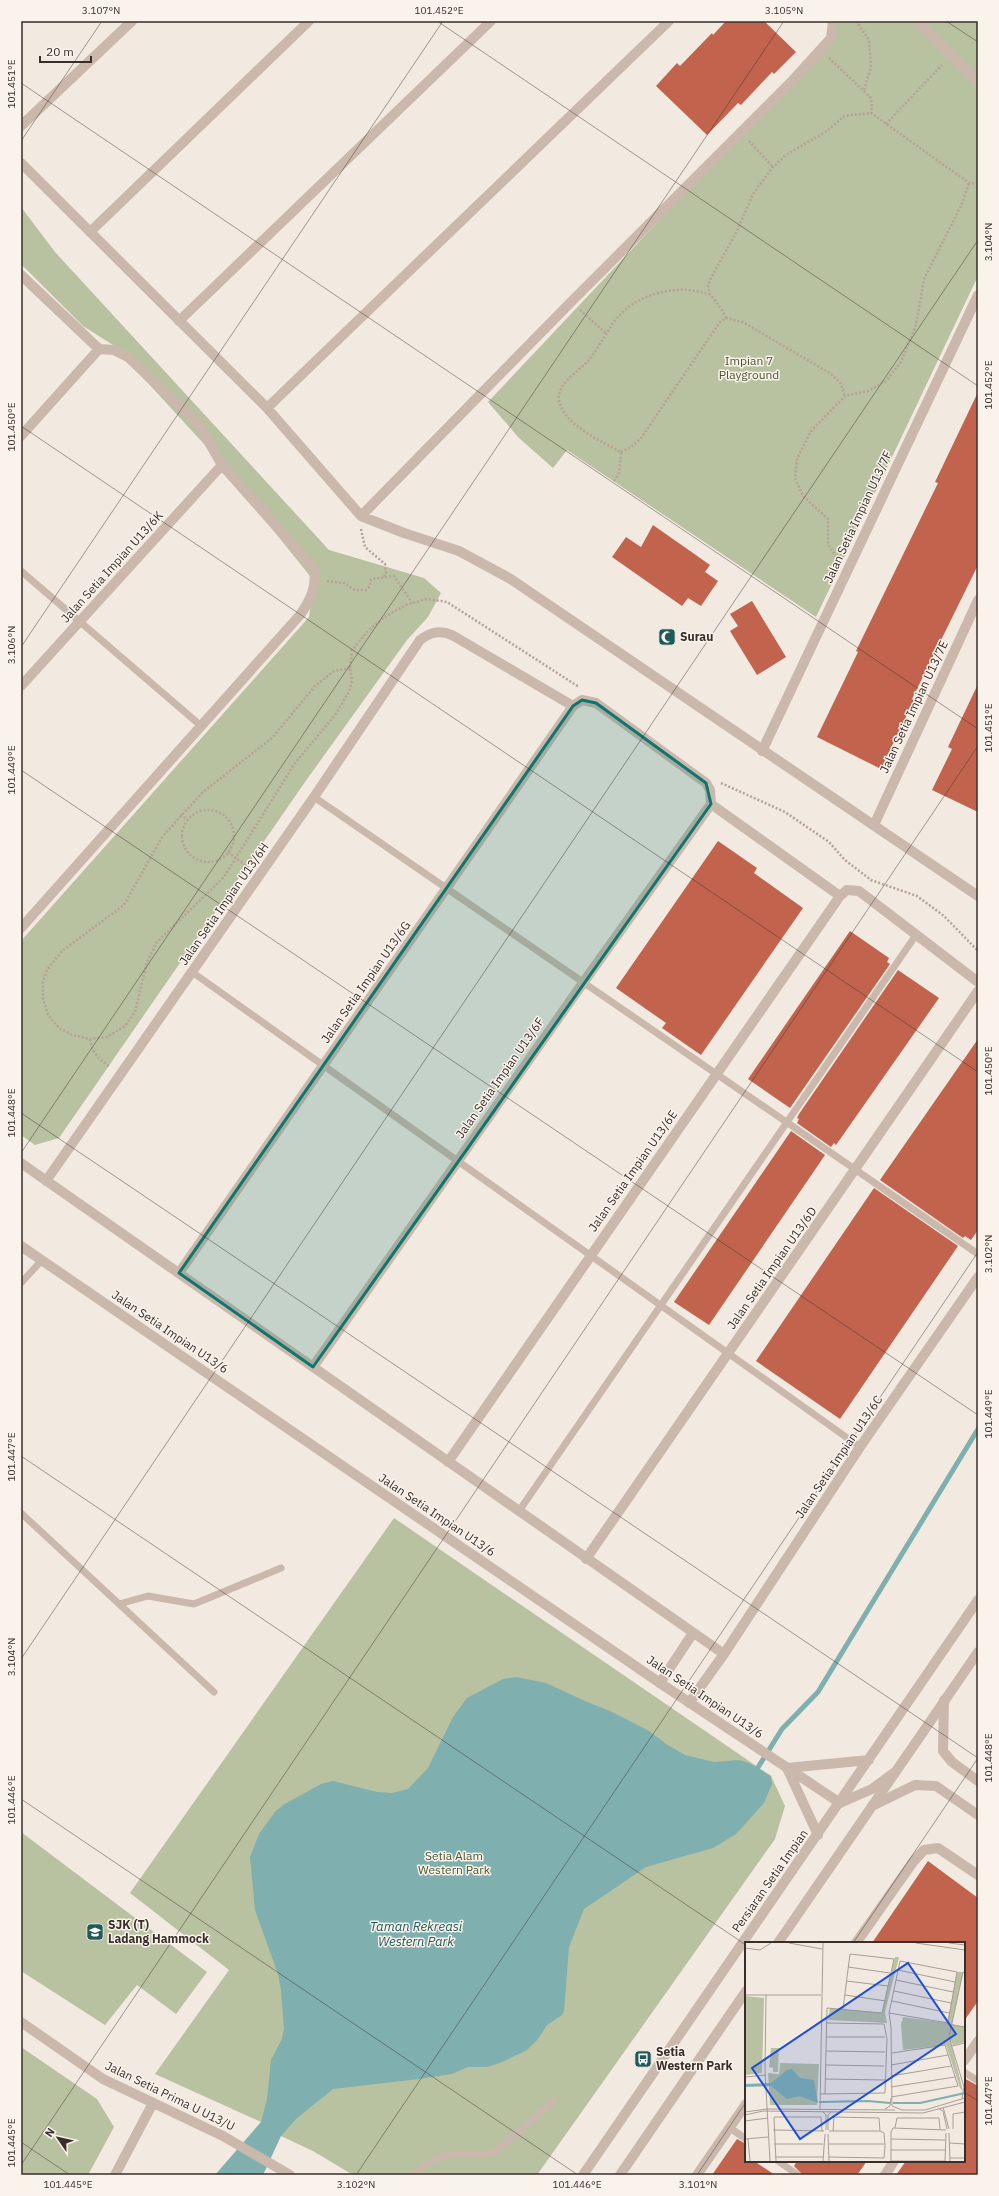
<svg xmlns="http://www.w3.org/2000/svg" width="999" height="2196" font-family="'IBM Plex Sans',sans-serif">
<rect width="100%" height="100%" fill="#f2e9e0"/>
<path fill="#b8c1a0" d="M833,21H978V276L816,617L567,450L553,468L519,438L488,402L831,38Z
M21,207L55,252L329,550L424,578L441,593L428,617L407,640L305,782L59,1138L35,1145L21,1135V941L309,617L314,581L204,444L113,345L83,326L21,264Z
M394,1518L771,1776L785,1806L775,1839L537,2175H353L313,2151L281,2136L261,2122L155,2074L229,1970L130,1893Z
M21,1832L207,1972L176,2014L137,1985L105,2025L21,1971Z
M21,2047L97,2099L114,2127L88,2175H21Z"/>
<path fill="#7fafae" d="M516,1677L546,1683L587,1702L610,1711L649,1731L666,1744L685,1755L714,1762L739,1760L749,1763L771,1776L772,1784L764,1803L736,1834L713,1848L646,1867L584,1909L569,1947L564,2011L562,2015L547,2025L538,2039L527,2050L500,2063L487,2067H468L452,2074L419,2079L333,2089L296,2119L281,2136L263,2175H215L261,2122L267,2099L271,2060L282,2039L284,2029L281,1990L278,1974L255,1910L250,1857L259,1834L275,1812L283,1805L321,1784L333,1781L377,1792L392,1793L408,1789L428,1768L453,1717L467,1698L503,1679Z"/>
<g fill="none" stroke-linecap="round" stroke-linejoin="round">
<path stroke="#7fafae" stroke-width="5" d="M757,1769L782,1729L818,1692L978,1429"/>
</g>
<path fill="#c2634e" d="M726,21H764L796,52L774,74L772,72L741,105L738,103L707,135L656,86L677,63L680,66L712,33L713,35Z
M978,392V565L912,699L914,700L881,769L817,737L858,652L856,651L938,483L935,482Z
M653,525L710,565L705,572L718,581L701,606L688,598L682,606L612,557L626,537L641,547Z
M752,601L786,657L757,675L730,631L738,626L730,614Z
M978,684V812L932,790L952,749L948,747Z
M718,841L757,868L754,873L803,908L701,1055L662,1028L666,1023L616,988Z
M850,931L889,958L887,962L890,964L790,1108L748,1079Z
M898,970L939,998L836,1145L834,1143L831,1147L797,1123L799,1119L797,1118L799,1114Z
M978,1039V1230L971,1240L965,1236L963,1238L880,1180Z
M791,1131L825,1155L709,1325L674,1302Z
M874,1188L958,1246L840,1419L756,1361Z
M928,1861L978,1898V2001L964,2021V1943H872Z
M964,2078L978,2086V2175H896L906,2161H964Z
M737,2139L746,2144V2161H754L775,2175H712Z
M797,2161H867L857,2175H803L794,2166Z"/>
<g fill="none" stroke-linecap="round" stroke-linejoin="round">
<path stroke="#b6a296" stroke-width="2.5" stroke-dasharray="2 2" stroke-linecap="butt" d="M856,21L869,40L871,67L864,90
M829,58L870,97L872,103L871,113
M886,124L942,65
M749,141L773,167
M580,310L607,334
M726,318L722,310L710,294L708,286L711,278L737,231L753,194L773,167L786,155L827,131L844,116L871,113L969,183L978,184
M621,452L631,447L641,438L720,322L726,318L743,322L831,374L840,382L845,396
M614,481L619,473L621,452C601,441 565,426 559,401C556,384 578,372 588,361C599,348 606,332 617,318C639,292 679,284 709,294
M361,529L365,547L385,564L386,573L384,577
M839,560L828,545V519L803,496L795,478L797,459L811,431L845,396L868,391L886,381L901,362L916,325L924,279L961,206L969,183
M327,581L344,583L355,590H366L370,586V581L372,579L394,576L412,603
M350,668L334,671L315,686L272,738L203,792L162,837L124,905L62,951L47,970L43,982V999L48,1015L59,1028L72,1035L90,1039L107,1037L125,1026L135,1012L147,962L157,942L224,877L295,763L335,715L349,692L352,680L350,668L352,650L368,631L386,616L406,605L427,599L447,602L579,687
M721,783L785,812L829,842L845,860L871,880L917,896L944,916L978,951
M182 836a26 26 0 1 1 52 0a26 26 0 1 1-52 0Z
M181,814L187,820
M228,852L249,868
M90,1039C91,1052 100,1060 110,1067"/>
<path stroke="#cbb8ac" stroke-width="7" d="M21,571L200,725
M314,797L978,1254
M192,972L860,1447
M21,1283L42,1260
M519,1511L916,935
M21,1513L214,1692
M119,1604L148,1596L194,1604L281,1568
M964,2072L978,2081
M730,2128L746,2139
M778,2161L798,2175
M414,2175C438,2149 457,2154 489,2154L495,2152L554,2101"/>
<path stroke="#cbb8ac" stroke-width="10" d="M918,21L978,83
M21,126L132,21
M21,163L267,408L361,516L404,533L459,551L509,578L978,896
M90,232L309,21
M21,275L99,349L114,350L128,357L199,425L222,465L314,569C317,587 310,601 300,615L21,928
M179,321L491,21
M267,408L669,21
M21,436L99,349
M361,516L571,302L791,82L831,38L833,21
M21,686L222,465
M762,751L978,295
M874,825L978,600
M21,1163L724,1654
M46,1181L314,797L420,640C431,632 439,630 452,635L573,706L582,700L596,703L706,783L710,790L711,804L840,896L847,890L859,891L978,982
M179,1273L573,706
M313,1367L583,983L711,804
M448,1462L840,896
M586,1559L978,991
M660,1683L693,1633
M944,1700L943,1751L952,1762L978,1781
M689,1703L724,1654L860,1447L978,1277
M840,1803L872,1789L895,1772
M872,1806L915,1785L936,1786L978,1815
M856,1943L913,1862L924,1850L938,1848L978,1875
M21,2022L103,2079L223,2136L290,2175
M964,2061L978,2041
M115,2175L153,2103
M697,2175L746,2104
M885,2175L894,2161"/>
<path stroke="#cbb8ac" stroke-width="10" d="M21,1246L660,1683L840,1803
M787,1768L869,1760
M787,1768L818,1835
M778,1943L978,1652
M583,2175L978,1600
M620,2175L746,1991"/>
</g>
<path fill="#0f766e" fill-opacity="0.2" stroke="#0f766e" stroke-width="3" stroke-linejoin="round" d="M582,700L596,703L706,783L711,804L313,1367L179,1273L573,706Z"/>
<path fill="none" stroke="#392e2a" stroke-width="1" stroke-opacity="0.45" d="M437,21L978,386M946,21L978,42M21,83L978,729M21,141L102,21M21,426L978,1072M21,647L443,21M21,770L978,1415M21,1113L978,1758M21,1153L784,21M21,1456L746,1945M21,1659L978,240M21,1799L578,2175M853,1943L978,1758M964,2092L978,2101M21,2142L70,2175M21,2165L978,746M356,2175L978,1252M697,2175L746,2102"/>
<defs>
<symbol id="mosque-square" viewBox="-11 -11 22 22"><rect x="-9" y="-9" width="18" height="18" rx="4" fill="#215959" stroke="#faf3ec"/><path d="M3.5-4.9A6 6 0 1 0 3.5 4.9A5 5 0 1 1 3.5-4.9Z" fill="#fff"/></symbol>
<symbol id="school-square" viewBox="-11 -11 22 22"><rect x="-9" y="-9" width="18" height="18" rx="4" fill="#215959" stroke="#faf3ec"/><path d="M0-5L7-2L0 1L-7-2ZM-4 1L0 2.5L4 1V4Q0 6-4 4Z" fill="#fff"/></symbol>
<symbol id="bus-square" viewBox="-11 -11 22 22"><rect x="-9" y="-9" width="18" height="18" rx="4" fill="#215959" stroke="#faf3ec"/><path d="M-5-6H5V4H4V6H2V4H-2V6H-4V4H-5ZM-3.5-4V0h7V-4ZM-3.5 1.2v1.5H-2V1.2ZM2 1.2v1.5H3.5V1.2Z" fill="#fff"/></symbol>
</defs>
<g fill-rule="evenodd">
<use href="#mosque-square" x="657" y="627" width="20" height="20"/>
<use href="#school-square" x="85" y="1922" width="20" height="20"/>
<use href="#bus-square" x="633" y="2049" width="20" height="20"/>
</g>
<g text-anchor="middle" stroke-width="3" stroke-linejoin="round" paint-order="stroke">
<g font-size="12" fill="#4a562f" stroke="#faf3ec">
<text x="749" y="365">Impian 7<tspan x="749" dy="14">Playground</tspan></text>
<text x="454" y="1860">Setia Alam<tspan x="454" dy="14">Western Park</tspan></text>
</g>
<g font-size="12" fill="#392e2a" stroke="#faf3ec">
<text transform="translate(858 517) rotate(-65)" y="4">Jalan Setia Impian U13/7F</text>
<text transform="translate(112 567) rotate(-48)" y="4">Jalan Setia Impian U13/6K</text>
<text transform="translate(914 707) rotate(-65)" y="4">Jalan Setia Impian U13/7E</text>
<text transform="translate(224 904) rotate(-55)" y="4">Jalan Setia Impian U13/6H</text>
<text transform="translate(366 982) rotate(-55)" y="4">Jalan Setia Impian U13/6G</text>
<text transform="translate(500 1078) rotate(-55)" y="4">Jalan Setia Impian U13/6F</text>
<text transform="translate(633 1171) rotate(-55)" y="4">Jalan Setia Impian U13/6E</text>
<text transform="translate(772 1268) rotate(-55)" y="4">Jalan Setia Impian U13/6D</text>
<text transform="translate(170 1332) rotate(34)" y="4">Jalan Setia Impian U13/6</text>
<text transform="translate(839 1457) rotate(-56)" y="4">Jalan Setia Impian U13/6C</text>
<text transform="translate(437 1515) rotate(34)" y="4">Jalan Setia Impian U13/6</text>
<text transform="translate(705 1697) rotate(34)" y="4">Jalan Setia Impian U13/6</text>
<text transform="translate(770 1881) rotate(-55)" y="4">Persiaran Setia Impian</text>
<text transform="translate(170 2096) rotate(26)" y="4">Jalan Setia Prima U U13/U</text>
</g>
<g font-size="12" font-weight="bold" fill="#392e2a" stroke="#faf3ec" text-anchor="start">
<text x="680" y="641">Surau</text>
<text x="108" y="1929">SJK (T)<tspan x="108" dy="14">Ladang Hammock</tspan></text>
<text x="656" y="2056">Setia<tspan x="656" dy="14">Western Park</tspan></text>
</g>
<g font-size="13" font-style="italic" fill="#215959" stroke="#faf3ec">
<text x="416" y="1931">Taman Rekreasi<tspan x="416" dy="15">Western Park</tspan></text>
</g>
</g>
<g transform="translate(745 1942)">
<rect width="220" height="220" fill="#f2e9e0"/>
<path d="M150,15H154L140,70L142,81L83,78L85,66L137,71ZM212,30H218L207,82L220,85V100L208,103L205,98L218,149L215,146L201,103L158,108L156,83L158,75L202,81ZM0,54L19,56L17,131L0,133ZM26,106H34L33,130H28V126L24,125ZM35,121L74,122L72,163H25L23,131L34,132Z" fill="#b8c1a0"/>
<path d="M47,127L55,136L69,138L73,161L55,154L42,157L26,144L0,145V142L26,141L42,128Z" fill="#7fafae"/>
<path fill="none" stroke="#7fafae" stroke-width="2" d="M74,160L123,159L145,161M148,161H175L220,151"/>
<path fill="none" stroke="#a89e97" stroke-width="1" d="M44,1L77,7M171,1L220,8M204,1L220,3M0,6L15,8L26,1M103,25L145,31M153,28L210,40M151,38L208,50M101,39L143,44M149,49L206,61M0,53H76M21,53L20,128L25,219M100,53L141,59M147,59L204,71M144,71L203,81L212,30L155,19L144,71L146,85L147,164L157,168M207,83L220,85M81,95H140M207,104L220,101M81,109L140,110M81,123L139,124M146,123L203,113M146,134L206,124M0,135L21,133M80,137L140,138M146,145L210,135M75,152L140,151L142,97L139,82L81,81M80,152L82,66L137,71L149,17L105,12L98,67M146,155L213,144L200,103L147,111M217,156L219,145L204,95L218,30L220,31M198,165L204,187M75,167L78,1M140,167L145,164L146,156M194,167L198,169L202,187M157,168H180L220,156M0,170L22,167L150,168M78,170L81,173V188M0,173L18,169L178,171L220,160M0,179L23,176M150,186L152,176H194L195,187M208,187V172L220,170M28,188L79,189M83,188V173L86,170M84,189H135L139,191L140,204L139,216L84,215M88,189L89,175L134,176L135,189M204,191L205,219M83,192L84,219M0,197L23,195M3,197L5,219M146,197L200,198M205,201L220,202M29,202H78M84,202H139M146,208H200M30,215H78M205,216H220M31,219L29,175H76L77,189M78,219L80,192M146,219V190L148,186L201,188M146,219H200M200,219L201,191"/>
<path fill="#1d4ed8" fill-opacity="0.15" stroke="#1d4ed8" stroke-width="2" d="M163,21L211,92L55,197L7,126Z"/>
<rect width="220" height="220" fill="none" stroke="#392e2a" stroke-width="2"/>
</g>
<rect width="999" height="2196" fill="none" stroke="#faf3ec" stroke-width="44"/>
<g transform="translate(58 2138) rotate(304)" stroke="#faf3ec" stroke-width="3" paint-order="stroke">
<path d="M0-3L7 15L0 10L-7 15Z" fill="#392e2a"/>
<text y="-6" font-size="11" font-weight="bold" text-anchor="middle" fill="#392e2a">N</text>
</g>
<path d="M40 56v6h51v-6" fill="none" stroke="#392e2a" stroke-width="2"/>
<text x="46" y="56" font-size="12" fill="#392e2a" stroke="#faf3ec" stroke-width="3" paint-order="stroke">20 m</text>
<rect x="22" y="22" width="955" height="2152" fill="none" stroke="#392e2a" stroke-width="1.5"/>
<g font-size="10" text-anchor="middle" fill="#392e2a">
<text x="101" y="14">3.107°N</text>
<text x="439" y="14">101.452°E</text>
<text x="784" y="14">3.105°N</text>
<text transform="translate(11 84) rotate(-90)" y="4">101.451°E</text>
<text transform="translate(988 242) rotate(-90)" y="4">3.104°N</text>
<text transform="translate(988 385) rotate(-90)" y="4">101.452°E</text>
<text transform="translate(11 427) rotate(-90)" y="4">101.450°E</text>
<text transform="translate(11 645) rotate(-90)" y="4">3.106°N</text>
<text transform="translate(988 728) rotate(-90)" y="4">101.451°E</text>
<text transform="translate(11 770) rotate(-90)" y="4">101.449°E</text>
<text transform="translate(988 1071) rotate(-90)" y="4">101.450°E</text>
<text transform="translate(11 1113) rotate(-90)" y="4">101.448°E</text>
<text transform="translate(988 1254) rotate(-90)" y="4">3.102°N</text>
<text transform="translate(988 1414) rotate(-90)" y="4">101.449°E</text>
<text transform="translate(11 1457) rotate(-90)" y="4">101.447°E</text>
<text transform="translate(11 1657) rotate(-90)" y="4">3.104°N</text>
<text transform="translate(988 1758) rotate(-90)" y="4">101.448°E</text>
<text transform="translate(11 1800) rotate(-90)" y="4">101.446°E</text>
<text transform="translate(988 2101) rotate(-90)" y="4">101.447°E</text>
<text transform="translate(11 2143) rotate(-90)" y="4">101.445°E</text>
<text x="68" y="2188">101.445°E</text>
<text x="356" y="2188">3.102°N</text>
<text x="577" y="2188">101.446°E</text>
<text x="698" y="2188">3.101°N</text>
</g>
</svg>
